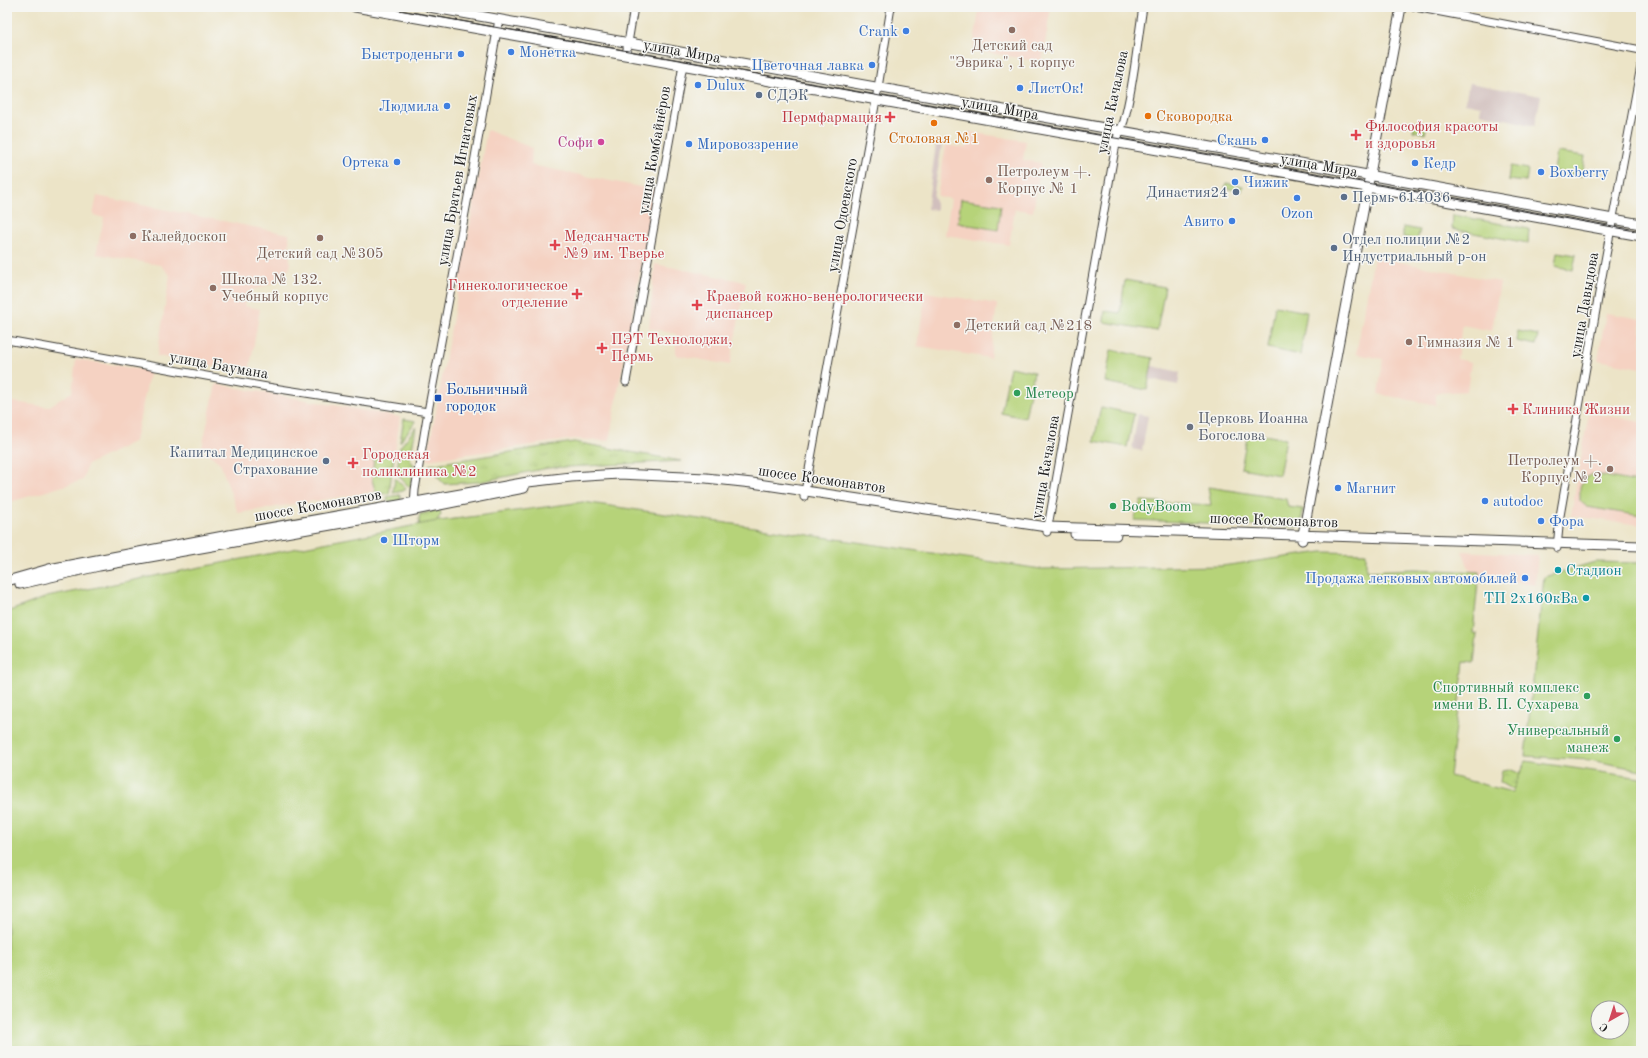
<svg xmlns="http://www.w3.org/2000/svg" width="1648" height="1058" font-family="'Old Standard TT',serif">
<defs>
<pattern id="grass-tufts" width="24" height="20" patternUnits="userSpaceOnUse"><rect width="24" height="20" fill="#b6d379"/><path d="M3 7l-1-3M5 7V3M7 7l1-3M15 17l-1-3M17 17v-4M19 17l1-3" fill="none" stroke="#9cb568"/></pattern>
<pattern id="wetland-marsh" width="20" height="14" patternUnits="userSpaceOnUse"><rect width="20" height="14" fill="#b6d379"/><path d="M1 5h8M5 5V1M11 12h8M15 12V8" fill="none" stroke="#9cb568"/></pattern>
</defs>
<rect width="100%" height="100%" fill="#f6f6f2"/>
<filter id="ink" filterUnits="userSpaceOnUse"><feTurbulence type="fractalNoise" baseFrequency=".025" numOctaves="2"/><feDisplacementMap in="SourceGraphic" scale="8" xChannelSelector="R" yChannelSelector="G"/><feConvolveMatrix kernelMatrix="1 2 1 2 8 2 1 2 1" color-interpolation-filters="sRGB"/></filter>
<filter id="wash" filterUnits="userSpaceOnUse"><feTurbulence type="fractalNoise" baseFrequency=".012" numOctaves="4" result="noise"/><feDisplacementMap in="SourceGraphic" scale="16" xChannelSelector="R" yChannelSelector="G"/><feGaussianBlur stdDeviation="0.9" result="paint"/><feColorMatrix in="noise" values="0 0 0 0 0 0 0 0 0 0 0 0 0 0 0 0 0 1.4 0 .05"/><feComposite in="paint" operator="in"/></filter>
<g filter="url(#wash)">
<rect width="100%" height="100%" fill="#ece4c7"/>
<path fill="#f5d2c2" d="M963,7H1051L1042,62L973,50L979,10Z
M487,130L532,148L531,165L655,190L609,441L573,439L427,460Z
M969,132L1026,141L1023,160L1041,163L1033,212L1015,209L1009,245L945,235L951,199L937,196L946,145L966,148Z
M97,196L289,234L290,268L271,284L247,292L245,306L260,309L249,372L157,356L170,275L160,265L96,254L104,218L93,215Z
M1374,257L1500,282L1492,331L1462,325L1457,359L1471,362L1467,391L1436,393V405L1378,394L1383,359L1356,354Z
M655,264L746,282L730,365L676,355V334L649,328Z
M926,292L997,304L990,358L917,346Z
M1606,313L1641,319V368L1598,360Z
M76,359L150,371L135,441L87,465L83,480L7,503V401L48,407L72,392Z
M216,384L400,417L390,489L238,513L220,463L202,448Z
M1589,412L1641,422V525L1571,516Z
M1462,551L1538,555L1535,585L1473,578Z"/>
<path fill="#d1bfbd" d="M1469,83L1541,96L1535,126L1480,113L1481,106L1465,103Z
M936,144L942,145L933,197L936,204V210L927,209Z
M1152,366L1180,372L1178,385L1149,379Z
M1138,414L1148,416L1142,451L1132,449Z"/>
<path fill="url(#grass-tufts)" stroke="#69784a" d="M404,419L415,421L414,424L400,442Z
M416,427L411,454L400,453V447Z
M574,442L681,461L548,468L479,482L444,484L433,472L429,465Z
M394,455L389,494L376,493L372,480L374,456Z
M399,455L411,456L410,460L414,465L410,488L397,474Z
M395,478L406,489L403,491L393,493Z
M400,495L401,501H388L387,497Z
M440,510L441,515L431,527L420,528L419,519L420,514Z"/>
<path fill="url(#wetland-marsh)" stroke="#69784a" d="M1509,769L1545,784L1536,796L1512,789L1500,782L1502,770Z"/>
<path fill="#b6d379" stroke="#69784a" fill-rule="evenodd" d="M1415,122L1427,125L1425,133L1413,131Z
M1557,152L1585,156L1582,176L1554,171Z
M1510,166L1528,169L1526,182L1508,180Z
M1226,183L1243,186L1242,191L1225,188Z
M961,199L1001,205L998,230L958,223Z
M1453,215L1529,229L1528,243L1452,229Z
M1403,227L1420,230L1417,240L1403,237Z
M1557,252L1576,255L1573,270L1555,266Z
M1125,280L1165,287L1157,331L1104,322L1105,311L1120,313Z
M1275,306L1307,312L1300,355L1268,348Z
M1518,331L1538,335L1536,345L1516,341Z
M1111,350L1153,358L1147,390L1105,382Z
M1010,367L1034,372L1025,418L1001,413Z
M1101,407L1134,414L1127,447L1094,441Z
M1248,432L1286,439L1279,475L1241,468Z
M1593,474L1641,483V516L1587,507L1580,501V487L1584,479Z
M1208,487L1286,499L1288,507L1303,509L1301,524L1298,527L1134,520L1141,501L1211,505Z
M583,502L1041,569L1222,566L1322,552L1366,553V571L1415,569L1479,572L1473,633L1477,634L1474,663L1464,662L1450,776L1512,792L1526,761L1641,778V1051H7V612L47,597L432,522ZM1598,1008H1622V1032H1598Z
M1595,562L1641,563V770L1590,760L1525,756L1544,577Z"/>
</g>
<g filter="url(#ink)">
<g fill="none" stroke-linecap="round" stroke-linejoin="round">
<defs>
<path id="minor" d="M1415,7L1641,50
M626,55L634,7
M7,340L267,387L428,412
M626,382L683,65
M804,497L876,100L891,7
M414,506L415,490L427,417L470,186L499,19
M1047,532L1117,138C1119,132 1122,127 1124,121C1134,85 1137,44 1143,7
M1557,548L1560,516L1599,293L1641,66"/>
<path id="major" d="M355,7L1641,236
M429,7L1641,224
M1075,534L1116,535
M1302,540L1401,7
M7,581L49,569L229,535L528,482L571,477L619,474L706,478L752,483L1047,527L1641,546
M20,584L99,566L405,512L524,488"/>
</defs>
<use href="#minor" stroke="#3b3a36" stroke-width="9"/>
<use href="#major" stroke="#3b3a36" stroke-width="11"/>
<use href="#minor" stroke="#fff" stroke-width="7"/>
<use href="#major" stroke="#fff" stroke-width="9"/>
<path stroke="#1c1c1c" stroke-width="1" d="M382,7L1641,232"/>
</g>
</g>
<g fill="#8d6e63" stroke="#f6f6f2" stroke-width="1.5">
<circle cx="1012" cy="30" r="4"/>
<circle cx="989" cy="180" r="4"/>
<circle cx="133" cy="236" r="4"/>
<circle cx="320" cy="238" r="4"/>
<circle cx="213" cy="288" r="4"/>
<circle cx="957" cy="325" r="4"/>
<circle cx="1409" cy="342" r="4"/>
<circle cx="1610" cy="469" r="4"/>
</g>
<g fill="#3f7fe0" stroke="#f6f6f2" stroke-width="1.5">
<circle cx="906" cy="31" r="4"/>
<circle cx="511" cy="52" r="4"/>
<circle cx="461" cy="54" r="4"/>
<circle cx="872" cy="65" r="4"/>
<circle cx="698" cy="85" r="4"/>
<circle cx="1020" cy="88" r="4"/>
<circle cx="447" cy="106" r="4"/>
<circle cx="1265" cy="140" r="4"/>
<circle cx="689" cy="144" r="4"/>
<circle cx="397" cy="162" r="4"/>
<circle cx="1415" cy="163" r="4"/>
<circle cx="1541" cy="172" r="4"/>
<circle cx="1235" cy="182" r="4"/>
<circle cx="1297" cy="198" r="4"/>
<circle cx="1232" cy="221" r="4"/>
<circle cx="1338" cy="488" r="4"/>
<circle cx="1485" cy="501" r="4"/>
<circle cx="1541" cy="521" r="4"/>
<circle cx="384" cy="540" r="4"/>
<circle cx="1525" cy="578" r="4"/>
</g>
<g fill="#5c6f8a" stroke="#f6f6f2" stroke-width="1.5">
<circle cx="759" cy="95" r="4"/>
<circle cx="1236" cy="192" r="4"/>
<circle cx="1344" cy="197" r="4"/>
<circle cx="1334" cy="248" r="4"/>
<circle cx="326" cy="461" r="4"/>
</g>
<g fill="#e8710a" stroke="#f6f6f2" stroke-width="1.5">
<circle cx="1148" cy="116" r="4"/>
<circle cx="934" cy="123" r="4"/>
</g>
<g fill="#e0444e" stroke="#f6f6f2" stroke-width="1.5">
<path d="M888 111h4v4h4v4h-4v4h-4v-4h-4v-4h4z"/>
<path d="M1354 129h4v4h4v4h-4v4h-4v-4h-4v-4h4z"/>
<path d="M553 239h4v4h4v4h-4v4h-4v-4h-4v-4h4z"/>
<path d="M575 288h4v4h4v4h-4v4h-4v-4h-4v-4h4z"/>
<path d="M695 299h4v4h4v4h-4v4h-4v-4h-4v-4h4z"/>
<path d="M600 342h4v4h4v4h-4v4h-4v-4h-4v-4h4z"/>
<path d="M1511 403h4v4h4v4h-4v4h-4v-4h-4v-4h4z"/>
<path d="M351 457h4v4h4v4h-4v4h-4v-4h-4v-4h4z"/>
</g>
<circle fill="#d1479c" stroke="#f6f6f2" stroke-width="1.5" cx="601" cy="142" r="4"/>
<g fill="#2e9e5b" stroke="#f6f6f2" stroke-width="1.5">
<circle cx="1017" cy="393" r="4"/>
<circle cx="1113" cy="506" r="4"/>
<circle cx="1587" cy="696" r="4"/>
<circle cx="1617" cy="739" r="4"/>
</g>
<rect fill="#1a4fb4" stroke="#f6f6f2" stroke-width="1.5" x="434" y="394" width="8" height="8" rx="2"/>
<circle fill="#6b7280" stroke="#f6f6f2" stroke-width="1.5" cx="1190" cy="427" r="4"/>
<g fill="#0f9aa8" stroke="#f6f6f2" stroke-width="1.5">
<circle cx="1558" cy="570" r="4"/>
<circle cx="1586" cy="598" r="4"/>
</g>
<g text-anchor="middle" stroke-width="3" stroke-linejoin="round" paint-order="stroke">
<g font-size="15" fill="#366cbe" stroke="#f6f6f2" text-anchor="start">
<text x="898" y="36" text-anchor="end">Crank</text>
<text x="519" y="57">Монетка</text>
<text x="453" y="59" text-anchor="end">Быстроденьги</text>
<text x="864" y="70" text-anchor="end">Цветочная лавка</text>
<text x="706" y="90">Dulux</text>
<text x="1028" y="93">ЛистОк!</text>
<text x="439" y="111" text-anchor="end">Людмила</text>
<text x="1257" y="145" text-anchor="end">Скань</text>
<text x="697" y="149">Мировоззрение</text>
<text x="389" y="167" text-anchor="end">Ортека</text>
<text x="1423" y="168">Кедр</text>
<text x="1549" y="177">Boxberry</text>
<text x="1243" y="187">Чижик</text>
<text x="1297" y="218" text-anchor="middle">Ozon</text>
<text x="1224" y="226" text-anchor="end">Авито</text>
<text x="1346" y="493">Магнит</text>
<text x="1493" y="506">autodoc</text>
<text x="1549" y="526">Фора</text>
<text x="392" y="545">Шторм</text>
<text x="1517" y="583" text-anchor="end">Продажа легковых автомобилей</text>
</g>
<g font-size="15" fill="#785e54" stroke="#f6f6f2" text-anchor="start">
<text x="1012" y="50" text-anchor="middle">Детский сад<tspan x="1012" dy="17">"Эврика", 1 корпус</tspan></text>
<text x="997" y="176">Петролеум +.<tspan x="997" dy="17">Корпус № 1</tspan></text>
<text x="141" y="241">Калейдоскоп</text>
<text x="320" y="258" text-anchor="middle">Детский сад №305</text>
<text x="221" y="284">Школа № 132.<tspan x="221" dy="17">Учебный корпус</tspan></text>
<text x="965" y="330">Детский сад №218</text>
<text x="1417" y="347">Гимназия № 1</text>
<text x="1602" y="465" text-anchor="end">Петролеум +.<tspan x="1602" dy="17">Корпус № 2</tspan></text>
</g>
<g font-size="15" fill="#1c1c1c" stroke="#f6f6f2">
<text transform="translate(682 51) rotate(10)" y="5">улица Мира</text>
<text transform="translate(1112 102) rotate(-78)" y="5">улица Качалова</text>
<text transform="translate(1000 108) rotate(10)" y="5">улица Мира</text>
<text transform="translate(654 150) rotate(-80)" y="5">улица Комбайнёров</text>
<text transform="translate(1319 165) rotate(10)" y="5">улица Мира</text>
<text transform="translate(457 180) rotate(-80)" y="5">улица Братьев Игнатовых</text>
<text transform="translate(842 215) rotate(-80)" y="5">улица Одоевского</text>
<text transform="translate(1584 305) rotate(-80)" y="5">улица Давыдова</text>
<text transform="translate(219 365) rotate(10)" y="5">улица Баумана</text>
<text transform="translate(1045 467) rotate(-80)" y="5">улица Качалова</text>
<text transform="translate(822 479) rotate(8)" y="5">шоссе Космонавтов</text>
<text transform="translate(318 505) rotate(-10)" y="5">шоссе Космонавтов</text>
<text transform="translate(1274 520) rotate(2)" y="5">шоссе Космонавтов</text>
</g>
<g font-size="15" fill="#4e5e75" stroke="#f6f6f2" text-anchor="start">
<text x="767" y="100">СДЭК</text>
<text x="1228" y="197" text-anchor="end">Династия24</text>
<text x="1352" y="202">Пермь 614036</text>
<text x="1342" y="244">Отдел полиции №2<tspan x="1342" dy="17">Индустриальный р-он</tspan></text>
<text x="318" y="457" text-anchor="end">Капитал Медицинское<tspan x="318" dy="17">Страхование</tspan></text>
</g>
<g font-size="15" fill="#c56008" stroke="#f6f6f2" text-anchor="start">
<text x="1156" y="121">Сковородка</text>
<text x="934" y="143" text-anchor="middle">Столовая №1</text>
</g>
<g font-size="15" fill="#be3a42" stroke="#f6f6f2" text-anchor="start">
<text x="882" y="122" text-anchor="end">Пермфармация</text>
<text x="1365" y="131">Философия красоты<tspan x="1365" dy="17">и здоровья</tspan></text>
<text x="564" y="241">Медсанчасть<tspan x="564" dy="17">№9 им. Тверье</tspan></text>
<text x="568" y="290" text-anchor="end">Гинекологическое<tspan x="568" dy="17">отделение</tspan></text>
<text x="706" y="301">Краевой кожно-венерологически<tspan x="706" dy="17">диспансер</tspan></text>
<text x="611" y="344">ПЭТ Технолоджи,<tspan x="611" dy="17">Пермь</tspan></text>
<text x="1522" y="414">Клиника Жизни</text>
<text x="362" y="459">Городская<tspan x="362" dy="17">поликлиника №2</tspan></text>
</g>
<g font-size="15" fill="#b23c85" stroke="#f6f6f2" text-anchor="end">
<text x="593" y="147">Софи</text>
</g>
<g font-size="15" fill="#164399" stroke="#f6f6f2" text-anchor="start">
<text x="446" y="394">Больничный<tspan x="446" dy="17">городок</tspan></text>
</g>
<g font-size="15" fill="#27864d" stroke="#f6f6f2" text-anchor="start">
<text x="1025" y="398">Метеор</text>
<text x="1121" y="511">BodyBoom</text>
<text x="1579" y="692" text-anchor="end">Спортивный комплекс<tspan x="1579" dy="17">имени В. П. Сухарева</tspan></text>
<text x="1609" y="735" text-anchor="end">Универсальный<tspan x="1609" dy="17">манеж</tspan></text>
</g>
<g font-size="15" fill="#5b616d" stroke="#f6f6f2" text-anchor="start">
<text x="1198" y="423">Церковь Иоанна<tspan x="1198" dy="17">Богослова</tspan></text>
</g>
<g font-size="15" fill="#0d838f" stroke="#f6f6f2" text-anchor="start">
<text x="1566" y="575">Стадион</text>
<text x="1578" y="603" text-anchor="end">ТП 2х160кВа</text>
</g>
</g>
<rect width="1648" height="1058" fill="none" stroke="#f6f6f2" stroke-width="24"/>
<g transform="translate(1610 1020) rotate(219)"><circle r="19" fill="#f6f6f2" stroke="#9f9f9c"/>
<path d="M0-3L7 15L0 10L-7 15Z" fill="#d1495b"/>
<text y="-6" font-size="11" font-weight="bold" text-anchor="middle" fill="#1c1c1c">С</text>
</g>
</svg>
